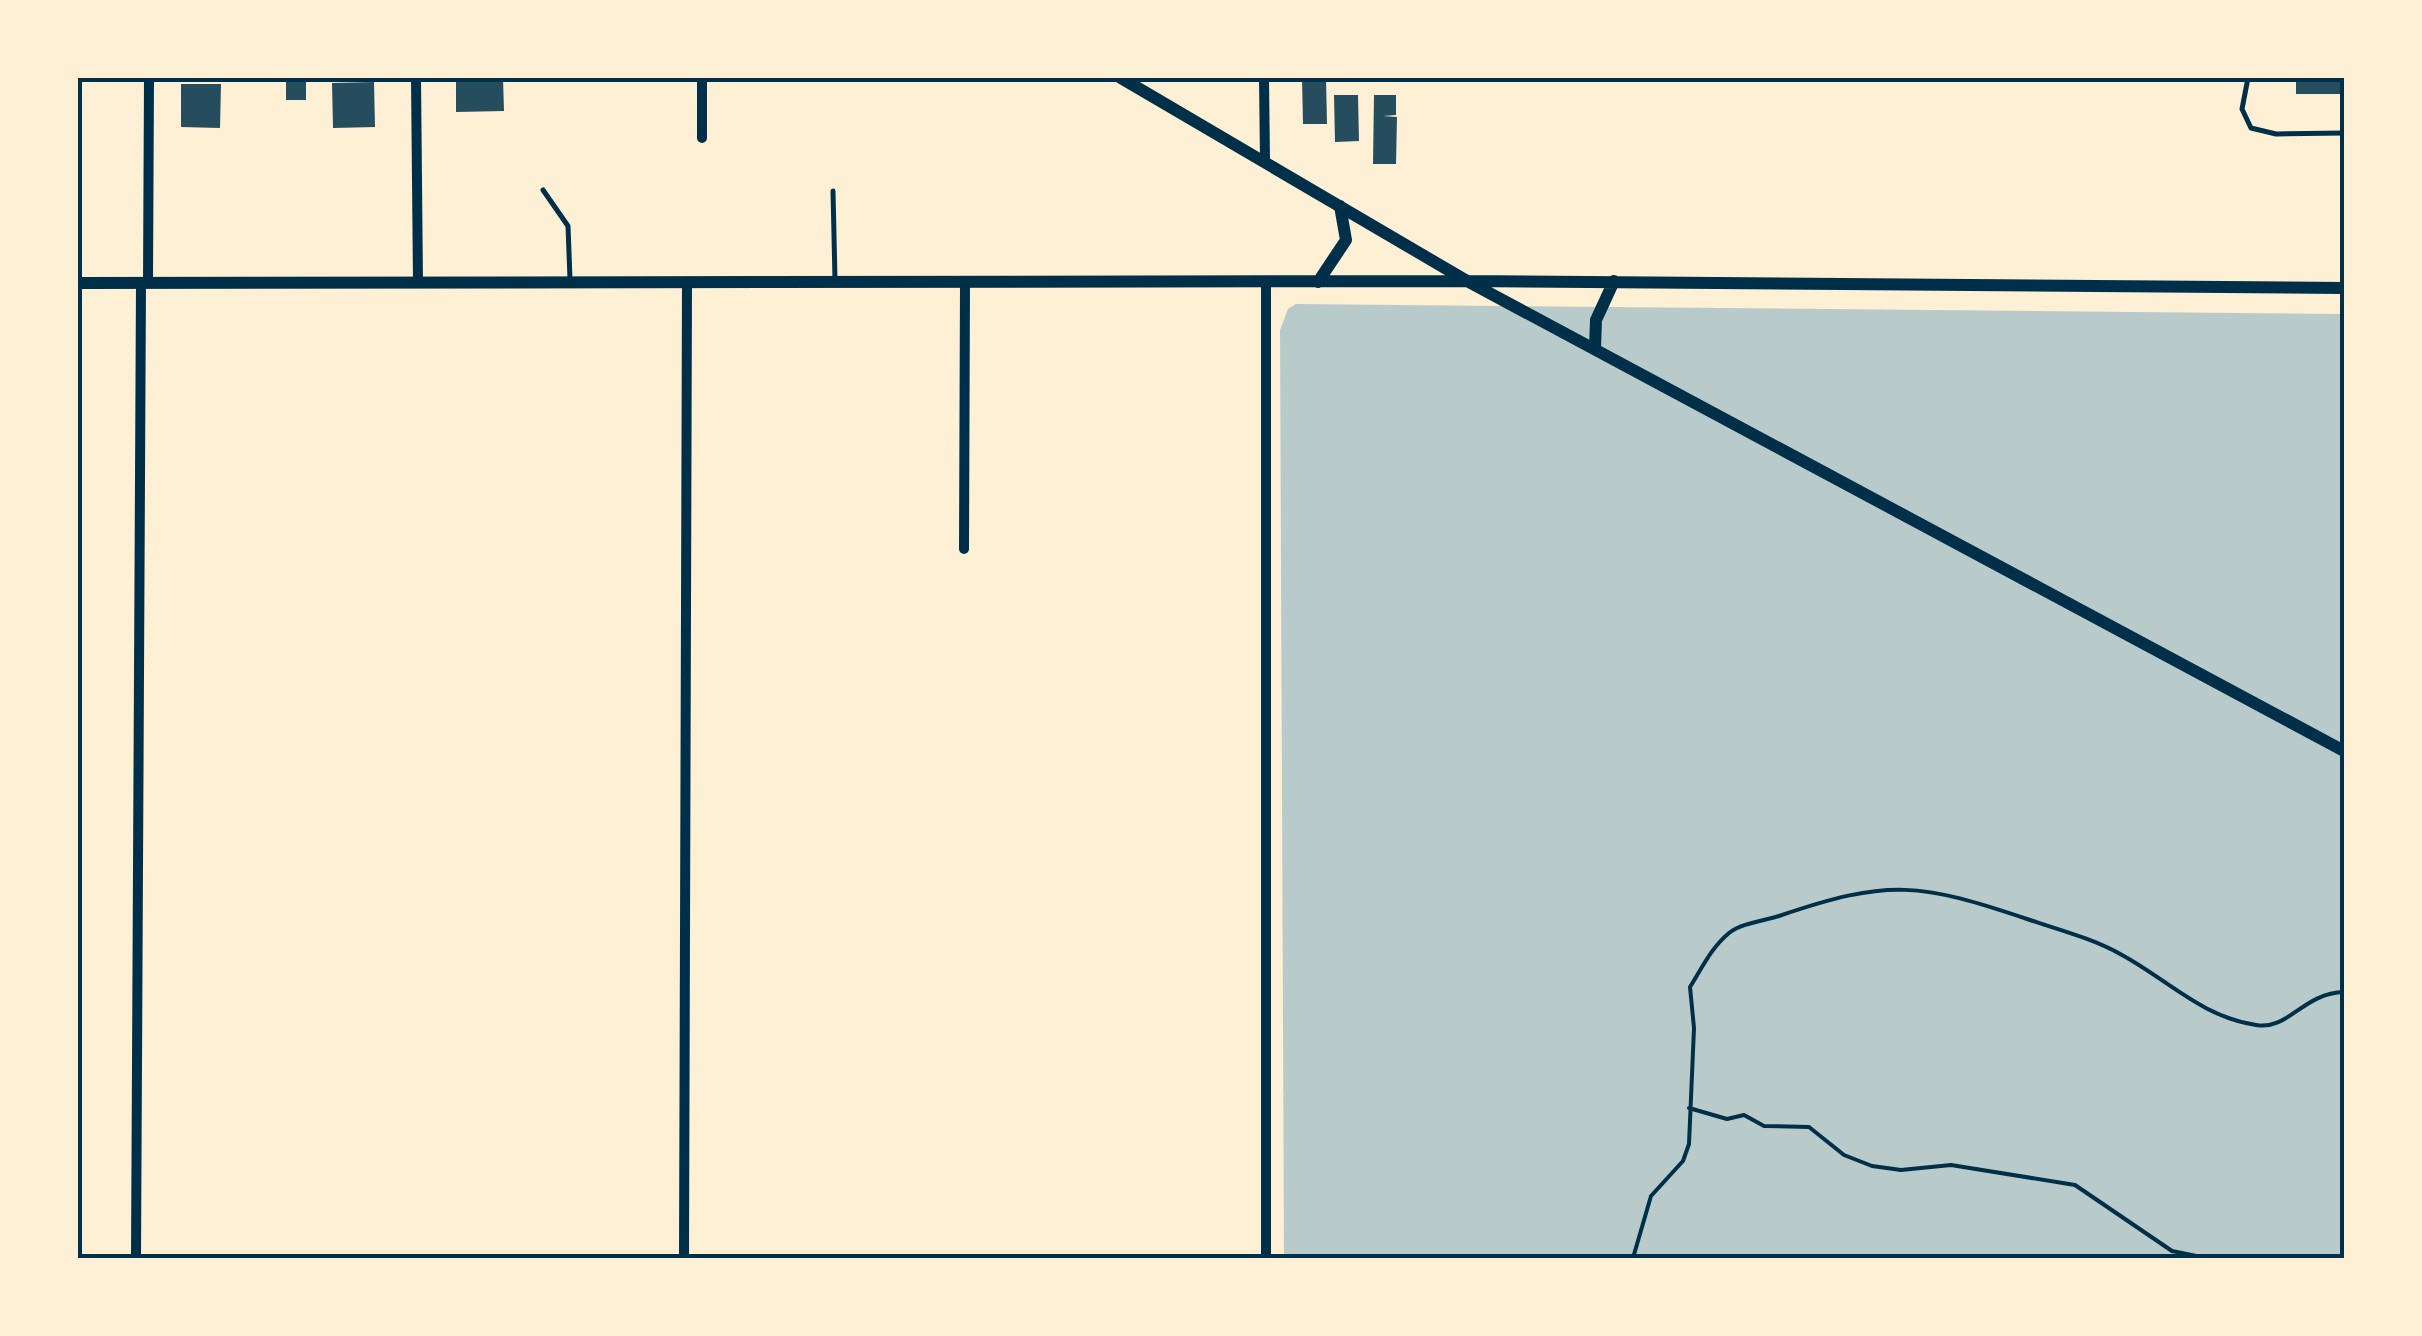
<svg xmlns="http://www.w3.org/2000/svg" width="2422" height="1336" font-family="'DejaVu Sans',sans-serif">
<rect width="100%" height="100%" fill="#fdf0d5"/>
<path fill="#b9caca" d="M1296,304L2344,314V1258H1284L1280,330L1288,309Z"/>
<path fill="#264d5e" d="M456,78H503L504,111L456,112Z
M1302,78H1326L1327,124H1303Z
M2296,78H2343V94H2296Z
M286,82H306V100H286Z
M374,82L375,127L333,128L332,83Z
M181,84H221L220,128L181,127Z
M1334,95H1358L1359,141L1335,142Z
M1374,95H1396V115L1383,116L1397,117L1396,164H1373Z"/>
<g fill="none" stroke-linecap="round" stroke-linejoin="round">
<path stroke="#003049" stroke-width="4" d="M1689,1108L1727,1119L1744,1115L1764,1126L1809,1127L1844,1155L1872,1166L1901,1170L1951,1165L2075,1185L2172,1251L2206,1258
M1633,1258L1651,1196L1683,1161L1689,1144L1694,1028L1690,987C1702,968 1711,948 1729,933C1742,923 1763,921 1779,916C1890,878 1920,883 2030,920C2060,930 2094,939 2122,955C2168,980 2202,1017 2256,1025C2288,1031 2303,993 2344,992"/>
<path stroke="#003049" stroke-width="5" d="M2248,78L2242,109L2251,128L2276,134L2344,133
M543,190L568,226L570,279
M833,191L835,280"/>
<path stroke="#003049" stroke-width="10" d="M416,78L418,282
M1264,78L1265,161
M702,138V78
M1266,282V1258
M148,283L149,78
M964,549L965,283
M136,1258L141,283
M684,1258L687,282"/>
<path stroke="#003049" stroke-width="12" d="M1121,78L1467,281L2344,751
M1318,282L1346,240L1340,206
M78,283L1467,281L2344,288
M1595,348L1596,320L1614,281"/>
</g>
<rect width="2422" height="1336" fill="none" stroke="#fdf0d5" stroke-width="160"/>
<rect x="80" y="80" width="2262" height="1176" fill="none" stroke="#003049" stroke-width="4"/>
</svg>
